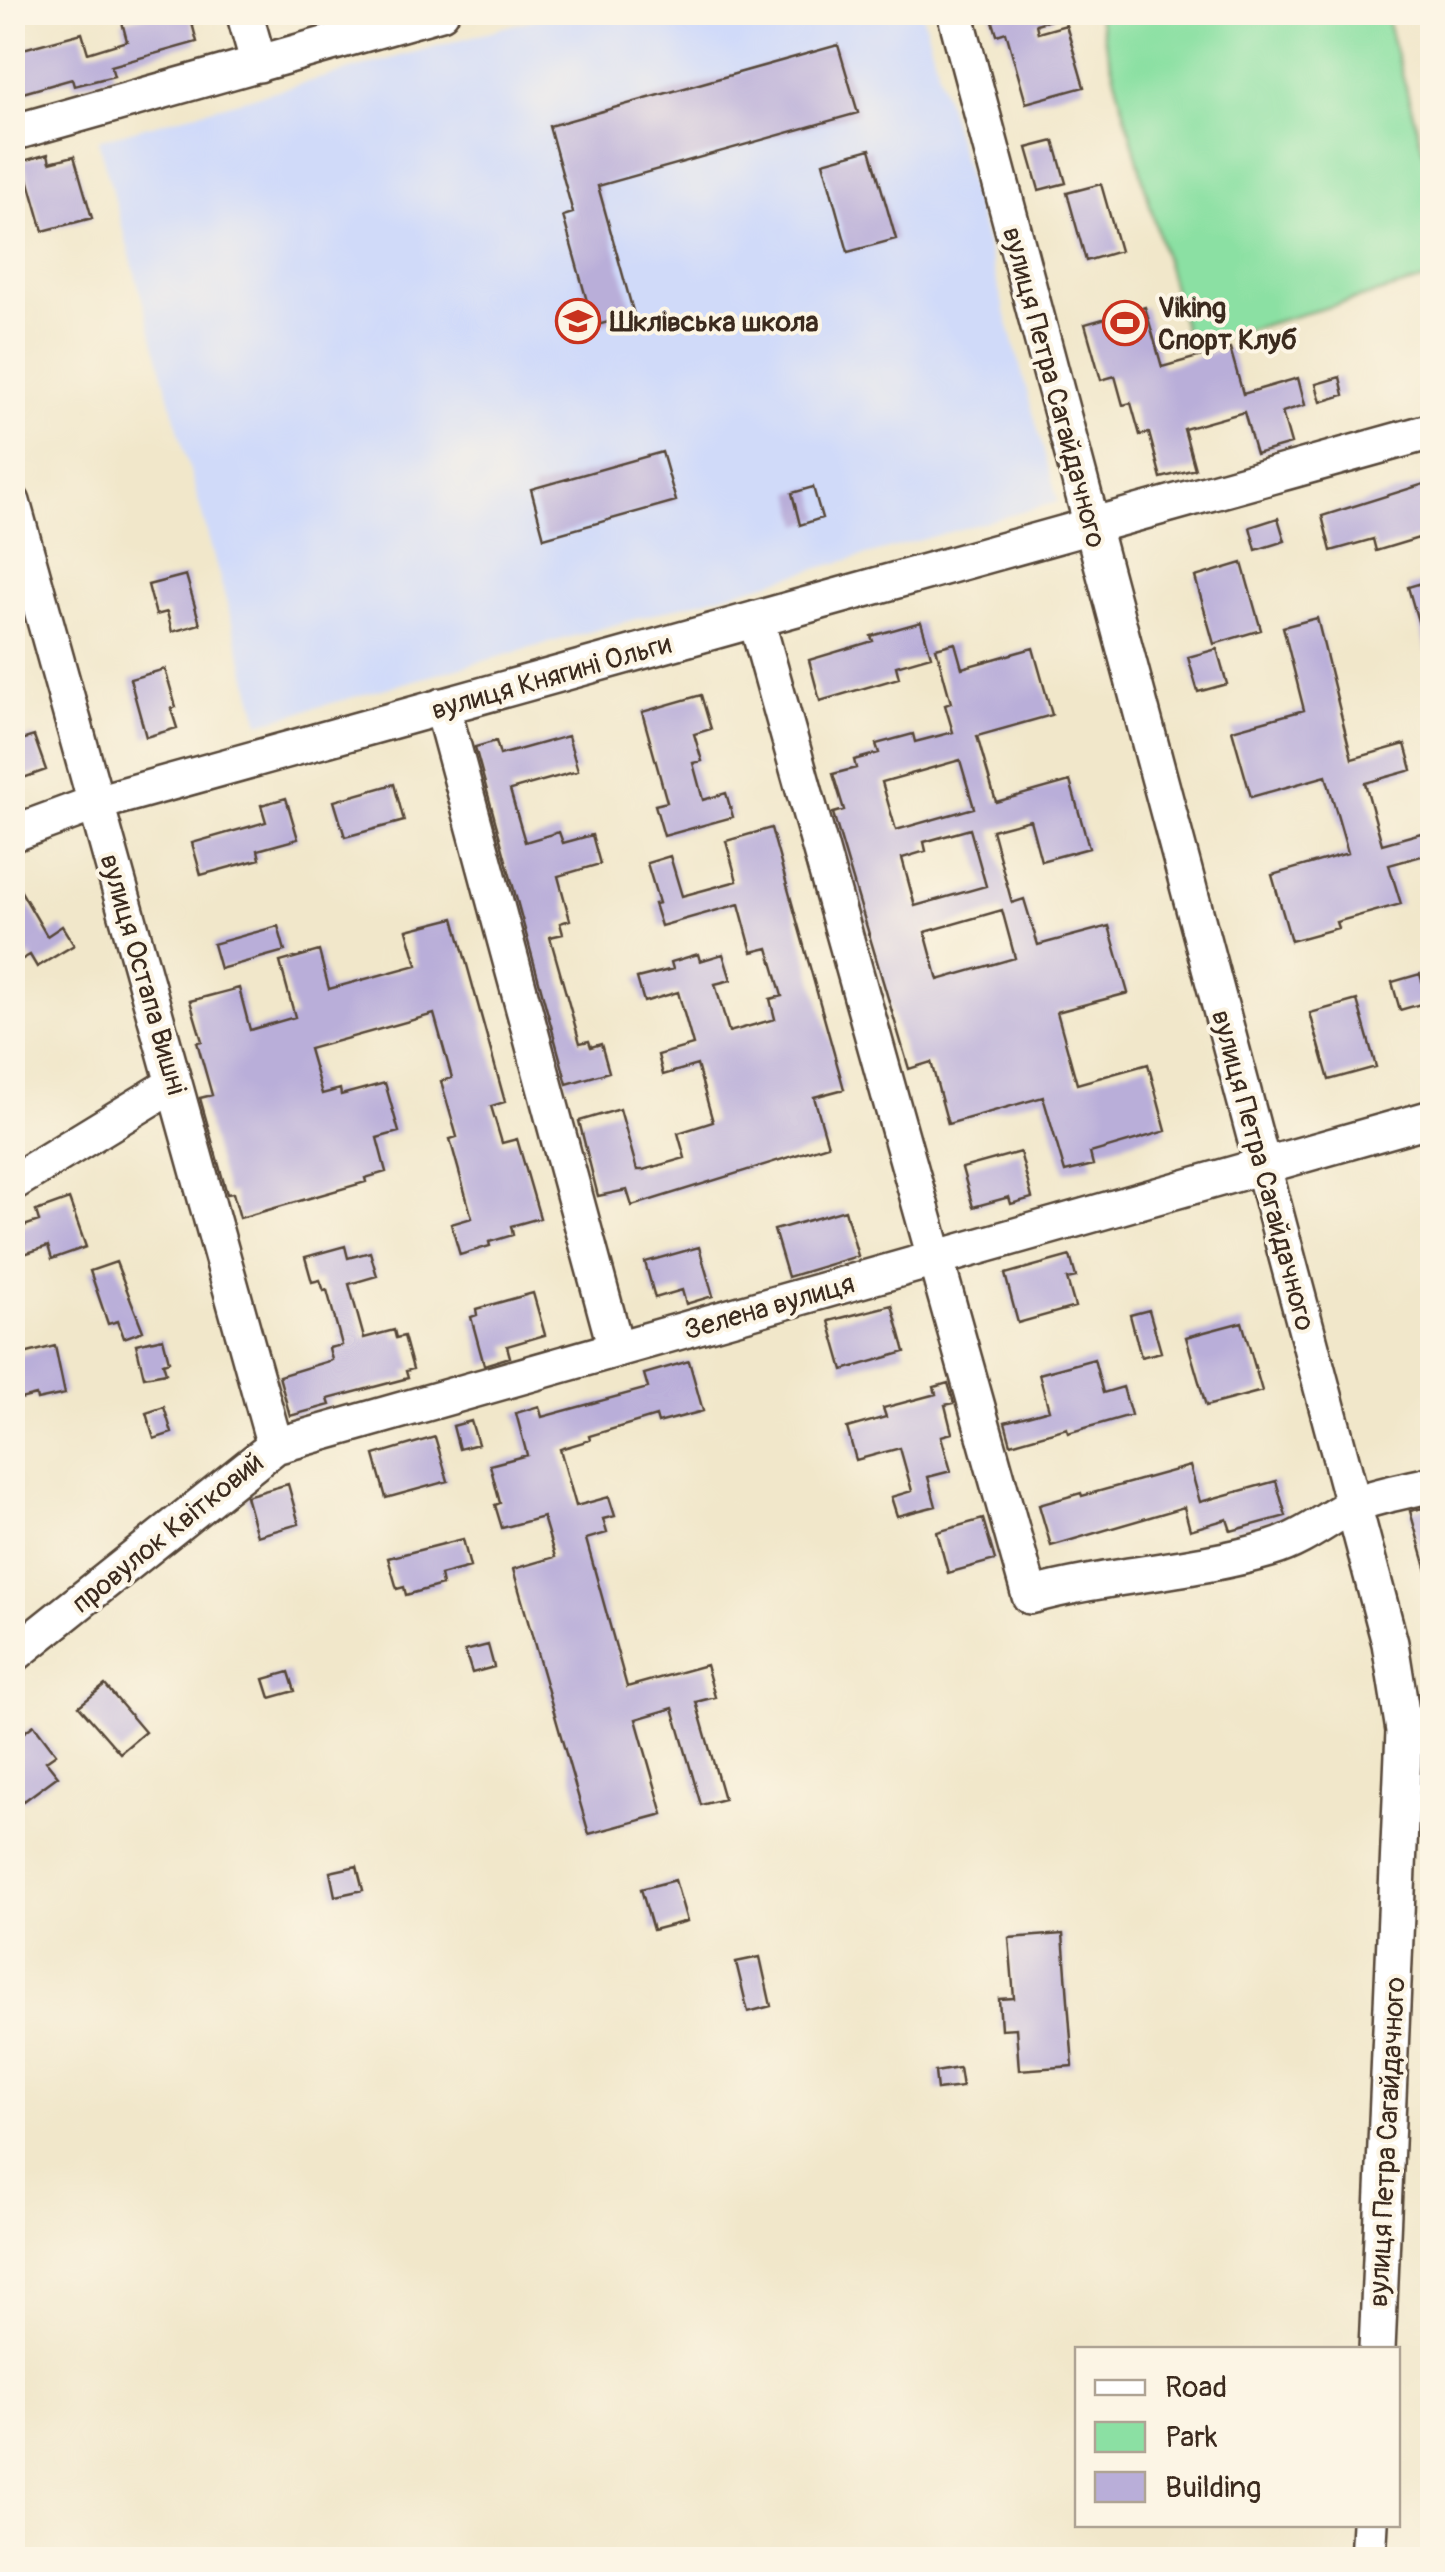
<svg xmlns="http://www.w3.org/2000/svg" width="1445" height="2572" font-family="Pangolin,sans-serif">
<rect width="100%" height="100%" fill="#fcf5e5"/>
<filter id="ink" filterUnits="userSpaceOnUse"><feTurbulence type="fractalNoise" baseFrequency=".01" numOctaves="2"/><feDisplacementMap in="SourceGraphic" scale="20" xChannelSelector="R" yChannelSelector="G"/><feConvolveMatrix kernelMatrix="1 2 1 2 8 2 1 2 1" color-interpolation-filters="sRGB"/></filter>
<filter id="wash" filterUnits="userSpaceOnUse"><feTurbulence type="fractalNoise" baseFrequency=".0048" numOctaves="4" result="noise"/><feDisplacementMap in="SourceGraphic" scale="40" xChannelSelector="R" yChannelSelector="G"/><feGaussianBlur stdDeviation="2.25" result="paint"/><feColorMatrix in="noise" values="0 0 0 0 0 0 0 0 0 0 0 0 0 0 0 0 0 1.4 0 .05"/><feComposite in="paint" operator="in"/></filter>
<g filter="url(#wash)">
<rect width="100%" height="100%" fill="#f1e7ca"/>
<path fill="#d0daf9" d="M556,13H922L1058,502L260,723L98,140Z"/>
<path fill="#8be0a3" stroke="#638560" stroke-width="2.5" d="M1097,13H1385L1432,182V278L1189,346Z"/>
<g id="blocks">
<path fill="#b9aed9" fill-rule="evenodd" d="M157,12H189L197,42L111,66L114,76L74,86L72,79L12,96V52L82,33L88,53L127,41L122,22Z
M990,12H1054V19L1036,24L1038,33L1066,25L1084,87L1026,103L1006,32L997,35Z
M838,45L858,113L598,186L634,315L594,326L563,216L573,213L549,126Z
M1054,141L1066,183L1039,190L1027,148Z
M870,149L896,239L848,252L823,162Z
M48,154L50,162L74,156L92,218L43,231L23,161Z
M1101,184L1120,251L1086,261L1067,193Z
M1145,307L1162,367L1230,348L1243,394L1298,378L1305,405L1282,412L1291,444L1256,454L1244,412L1184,429L1195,469L1161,478L1149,433L1140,435L1131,403L1123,405L1115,376L1101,380L1085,324Z
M1340,377L1344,395L1321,402L1316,384Z
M662,452L676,501L544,538L531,489Z
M1427,483L1432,503V534L1376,551L1373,539L1331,551L1322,516Z
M813,487L822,518L800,525L792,493Z
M1278,518L1285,541L1256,550L1250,527Z
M1242,563L1261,630L1214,644L1195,577Z
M186,575L200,624L172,632L167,612L156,615L148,585Z
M1428,581L1432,598V651L1427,652L1408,587Z
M1317,618L1352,759L1405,744L1412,770L1365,783L1382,844L1432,830V853L1389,865L1401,904L1336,922L1338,928L1291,941L1272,875L1348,853L1326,776L1251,797L1232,730L1304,710L1283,627Z
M921,622L931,656L896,666L899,678L820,701L809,660L873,641L871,636Z
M955,643L962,668L1033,648L1052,715L977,736L996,802L1070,781L1089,848L1041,861L1030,820L992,830L1012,903L1024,899L1038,945L1109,926L1128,993L1057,1012L1077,1084L1148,1064L1166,1131L1090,1153L1093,1165L1065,1172L1043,1097L948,1124L931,1062L909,1069L833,813L844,810L833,774L856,768L854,760L879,753L876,744L913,734L915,742L953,732L945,705L951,703L936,648ZM960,760L974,808L896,830L882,782ZM970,829L986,886L915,906L902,858L926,851L924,842ZM1002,910L1015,958L938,980L925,932Z
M1217,649L1227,684L1198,692L1188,657Z
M165,669L176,707L171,709L177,728L146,737L130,679Z
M701,695L711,729L694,734L702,761L693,763L703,800L726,793L733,817L664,836L655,805L667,802L642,712Z
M34,736L46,770L12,782V743Z
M568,736L578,771L510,790L525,842L559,832L563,843L592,835L600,864L558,876L570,920L560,923L563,934L550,937L580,1043L589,1041L591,1047L601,1044L609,1072L567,1084L475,747L496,741L500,755Z
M394,784L404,821L345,837L334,801Z
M286,798L298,839L258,850L260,859L201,875L192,843L266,822L261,805Z
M771,828L844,1089L814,1097L828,1145L632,1206L627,1190L598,1196L579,1121L620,1109L637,1170H643L685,1158L678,1133L713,1122L697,1065L663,1075L658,1055L693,1045L678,992L644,1002L637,978L673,969L671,962L698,954L700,961L723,954L731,980L715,984L729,1032L775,1019L770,999L782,996L768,948L752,952L739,904L661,926L654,904L659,903L647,863L670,856L682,896L737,881L726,841Z
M12,876L47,936L62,926L74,945L37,967L30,955L12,965Z
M454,918L505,1102L491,1106L502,1143L517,1139L540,1218L511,1226L513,1235L489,1242L490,1246L460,1255L451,1224L472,1218L450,1139L457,1137L441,1081L452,1078L434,1014L309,1049L322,1094L340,1089L341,1095L385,1083L399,1132L377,1138L386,1172L365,1178L366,1182L240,1218L233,1193L227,1194L200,1098L212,1095L197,1042L202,1041L190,1001L239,988L250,1030L295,1017L280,962L319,951L329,989L417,965L407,930Z
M278,926L285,951L220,969L213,944Z
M1420,974L1428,1002L1400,1010L1392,982Z
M1357,1000L1376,1067L1329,1080L1310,1013Z
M1020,1152L1032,1198L1011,1204L1009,1197L973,1207L962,1168Z
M69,1199L86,1247L52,1259L48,1246L12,1258V1230L39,1221L36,1211Z
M845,1210L858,1256L788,1277L774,1230Z
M345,1246L348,1258L370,1252L377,1276L349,1284L364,1338L394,1330L396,1338L404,1336L413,1369L406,1371L408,1378L328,1399L330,1405L290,1416L279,1376L332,1360L329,1348L342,1345L327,1290L324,1291L320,1280L312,1282L305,1257Z
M699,1247L713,1296L686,1304L682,1290L655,1298L645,1262Z
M1070,1256L1076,1277L1067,1279L1075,1307L1018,1323L1005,1274Z
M116,1262L143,1331L124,1338L118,1321L108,1324L90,1271Z
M533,1293L545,1335L507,1346L510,1357L484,1365L471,1317L477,1315L476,1309Z
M892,1305L905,1352L843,1370L829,1321Z
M1149,1310L1161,1352L1141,1357L1130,1315Z
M1242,1322L1262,1391L1206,1406L1186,1337Z
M163,1338L169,1361L163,1363L166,1373L144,1377L136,1344Z
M55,1346L65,1394L37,1400L36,1395L12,1401V1357Z
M1094,1359L1103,1393L1123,1387L1131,1415L1068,1433L1067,1428L1011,1444L1005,1422L1049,1410L1039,1374Z
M689,1361L703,1411L658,1423L656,1416L589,1436L590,1440L560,1449L576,1506L609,1497L615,1516L603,1519L607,1533L586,1539L627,1687L706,1665L715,1697L696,1702L724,1799L701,1805L673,1708L636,1719L663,1814L589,1834L513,1569L555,1557L543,1517L502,1528L495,1505L500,1503L490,1465L527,1455L516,1413L539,1406L542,1417L648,1388L644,1374Z
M948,1383L954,1403L945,1405L952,1433L941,1436L951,1471L928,1477L936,1506L897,1516L891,1497L912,1491L900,1448L856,1460L847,1428L886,1417L883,1408L936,1394L934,1387Z
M164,1407L172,1433L154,1439L146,1413Z
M471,1421L478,1444L459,1449L453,1426Z
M435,1437L448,1481L386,1498L374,1455Z
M1190,1466L1200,1502L1276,1481L1286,1516L1231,1531L1227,1519L1190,1530L1184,1507L1051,1546L1039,1505L1081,1493L1082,1496Z
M288,1484L299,1524L257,1536L246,1496Z
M1432,1506V1570L1427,1571L1410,1511Z
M983,1519L995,1560L948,1573L937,1532Z
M463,1539L470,1567L440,1575L442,1585L406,1595L404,1587L397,1589L388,1558Z
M488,1645L494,1667L472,1673L465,1651Z
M289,1672L295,1691L270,1698L264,1679Z
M105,1685L145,1732L120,1753L79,1706Z
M34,1725L56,1754L46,1761L58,1776L24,1801L12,1786V1741Z
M357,1866L363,1890L335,1896L330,1872Z
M675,1880L687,1921L653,1930L641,1889Z
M1063,1934L1073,2066L1019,2070L1016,2028L1001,2029L999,1999L1014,1998L1009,1938Z
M760,1957L771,2006L748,2012L736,1962Z
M959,2068L962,2087L937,2090L935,2072Z"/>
</g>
</g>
<g filter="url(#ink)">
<use href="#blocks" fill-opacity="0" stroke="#564638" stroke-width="2.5"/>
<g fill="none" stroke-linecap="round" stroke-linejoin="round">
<defs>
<path id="minor" d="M244,12L259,64
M955,12L1390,1643L1404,1731L1377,2350
M12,133L441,12
M12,502L275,1446
M756,619L1030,1596C1109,1574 1192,1572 1270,1549C1301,1540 1324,1521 1351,1506C1375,1495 1407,1491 1432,1484
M442,706L616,1349
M12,834L96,803L1432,431
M12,1183L174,1084
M12,1656L275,1446L1432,1118
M1368,2560L1370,2524"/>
</defs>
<use href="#minor" stroke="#564638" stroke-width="40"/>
<use href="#minor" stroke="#fff" stroke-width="35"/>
</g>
</g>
<defs>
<symbol id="school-ring" viewBox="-11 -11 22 22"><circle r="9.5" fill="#fcf5e5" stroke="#c8321e" stroke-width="1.5"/><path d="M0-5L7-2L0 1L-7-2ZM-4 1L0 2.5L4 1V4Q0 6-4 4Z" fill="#c8321e"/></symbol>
<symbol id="stadium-ring" viewBox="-11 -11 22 22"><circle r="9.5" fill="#fcf5e5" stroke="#c8321e" stroke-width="1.5"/><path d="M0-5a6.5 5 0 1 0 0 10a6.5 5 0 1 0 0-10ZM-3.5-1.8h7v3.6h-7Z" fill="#c8321e"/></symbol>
</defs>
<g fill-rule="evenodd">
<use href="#school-ring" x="553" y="296" width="50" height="50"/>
<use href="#stadium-ring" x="1100" y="298" width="50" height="50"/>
</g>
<g text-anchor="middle" stroke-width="8" stroke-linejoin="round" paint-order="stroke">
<g font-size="28" font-weight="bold" fill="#3b2a1e" stroke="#fcf5e5" text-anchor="start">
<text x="1158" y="317">Viking<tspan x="1158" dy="32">Спорт Клуб</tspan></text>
<text x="610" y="331">Шклівська школа</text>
</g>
<g font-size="28" fill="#3b2a1e" stroke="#fcf5e5">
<text transform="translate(1055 387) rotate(75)" y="10">вулиця Петра Сагайдачного</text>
<text transform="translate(551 676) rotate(-16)" y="10">вулиця Княгині Ольги</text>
<text transform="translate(144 974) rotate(74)" y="10">вулиця Остапа Вишні</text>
<text transform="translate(1264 1170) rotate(75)" y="10">вулиця Петра Сагайдачного</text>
<text transform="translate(769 1306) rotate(-16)" y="10">Зелена вулиця</text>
<text transform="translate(167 1532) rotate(-39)" y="10">провулок Квітковий</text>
<text transform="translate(1386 2142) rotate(-87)" y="10">вулиця Петра Сагайдачного</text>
</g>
</g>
<rect width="1445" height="2572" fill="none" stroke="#fcf5e5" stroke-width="50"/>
<rect x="1075" y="2347" width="325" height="180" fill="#fcf5e5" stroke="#afa495" stroke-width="2.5"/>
<rect x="1095" y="2380" width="50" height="15" fill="#ffffff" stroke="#afa495" stroke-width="2.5"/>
<text x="1165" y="2397" font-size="30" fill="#3b2a1e">Road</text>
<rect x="1095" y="2422" width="50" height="30" fill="#8be0a3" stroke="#afa495" stroke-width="2.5"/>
<text x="1165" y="2447" font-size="30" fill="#3b2a1e">Park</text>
<rect x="1095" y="2472" width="50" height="30" fill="#b9aed9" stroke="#afa495" stroke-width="2.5"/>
<text x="1165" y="2497" font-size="30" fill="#3b2a1e">Building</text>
</svg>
